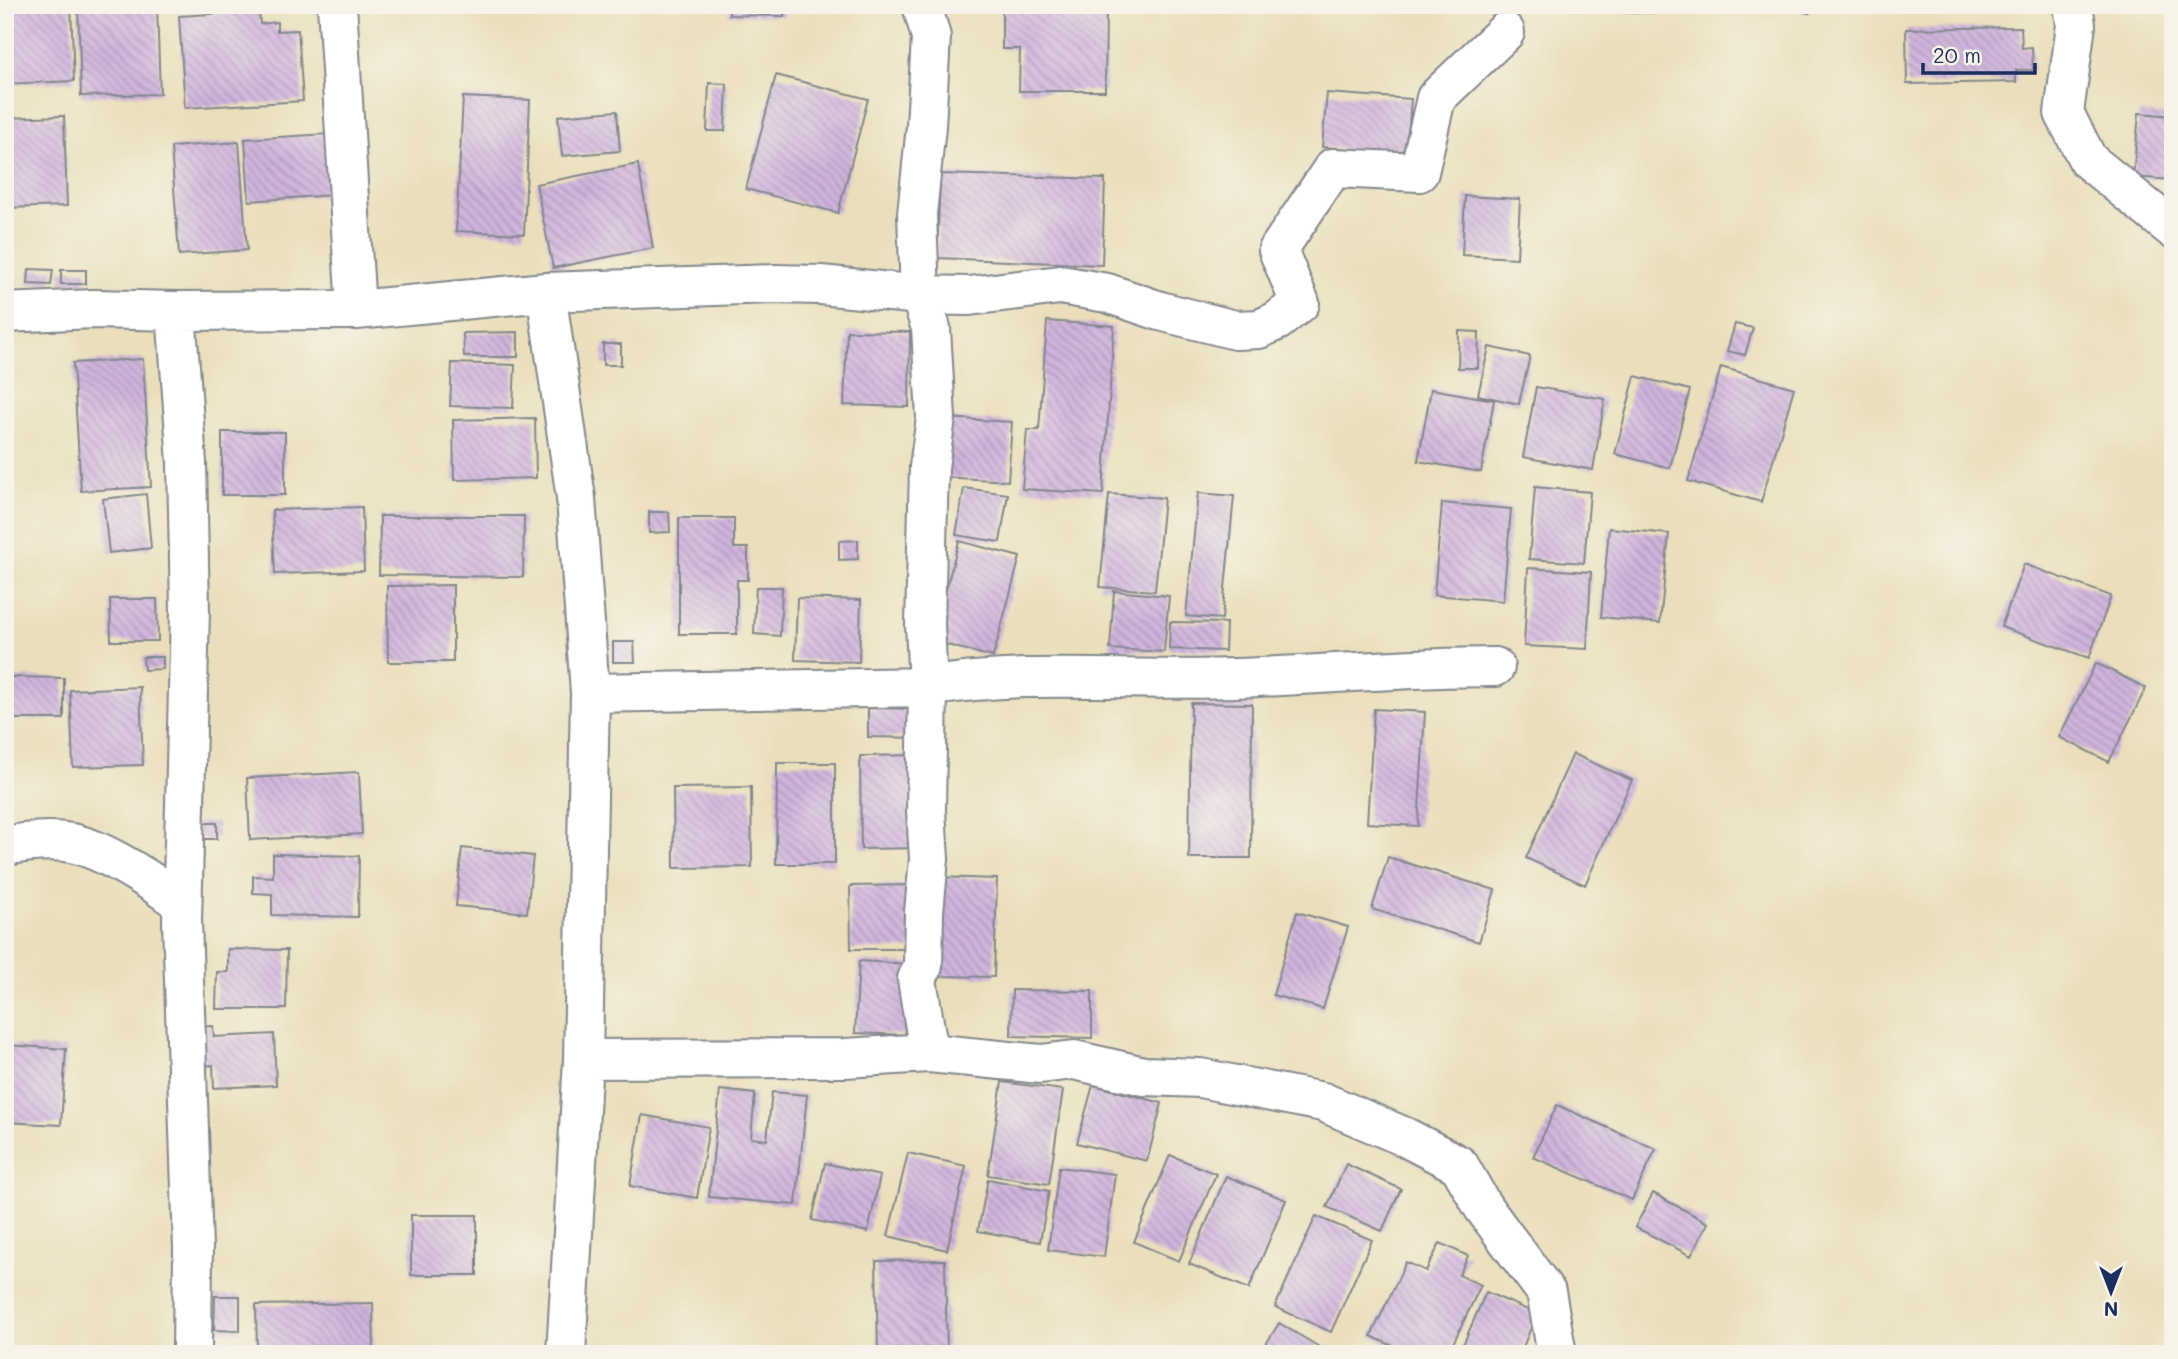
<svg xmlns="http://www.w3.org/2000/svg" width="2178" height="1359" font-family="Mali,sans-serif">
<defs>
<pattern id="building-back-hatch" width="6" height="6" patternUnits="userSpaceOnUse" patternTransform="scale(1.75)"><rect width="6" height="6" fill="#d0b5dc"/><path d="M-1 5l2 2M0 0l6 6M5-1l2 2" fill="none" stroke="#a894b6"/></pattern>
</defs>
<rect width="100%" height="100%" fill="#f7f3e8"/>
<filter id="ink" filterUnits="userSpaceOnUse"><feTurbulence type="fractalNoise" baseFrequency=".0143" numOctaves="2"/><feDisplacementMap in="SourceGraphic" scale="14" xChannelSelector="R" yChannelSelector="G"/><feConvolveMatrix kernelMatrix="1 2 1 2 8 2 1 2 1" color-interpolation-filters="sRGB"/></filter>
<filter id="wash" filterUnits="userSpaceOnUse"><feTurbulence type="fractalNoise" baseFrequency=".00686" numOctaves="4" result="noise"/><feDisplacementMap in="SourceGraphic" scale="28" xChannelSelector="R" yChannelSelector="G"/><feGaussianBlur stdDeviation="1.57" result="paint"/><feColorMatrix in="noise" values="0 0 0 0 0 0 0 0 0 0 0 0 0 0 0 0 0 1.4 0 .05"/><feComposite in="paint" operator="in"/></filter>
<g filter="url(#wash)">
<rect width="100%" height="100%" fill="#eadfbb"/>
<g id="blocks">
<path fill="url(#building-back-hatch)" d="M5,5H71L74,81L5,84Z
M78,5H157L160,94L81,96Z
M729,5H785L784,16L729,15Z
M1519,5H1662L1661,13L1519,7Z
M1776,5H1810L1809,13Z
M2134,5H2169L2167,13Z
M1002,8H1106L1105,91H1019L1020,49H1002Z
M259,11L260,24L277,22V31L298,30L303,101L185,108L179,16Z
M2021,27L2022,48L2032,47L2033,70H2016V82L1907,84L1906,29Z
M776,75L868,99L838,213L746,189Z
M709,83L727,84L725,131H707Z
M1327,93L1411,99L1407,153L1322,147Z
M463,97L530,100L524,234L456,231Z
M617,111L620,151L562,156L558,116Z
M2139,113L2173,116V180L2133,177Z
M64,116L67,206L5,208V118Z
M328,134L332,195L249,201L245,139Z
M239,142L247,250L179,255L171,147Z
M638,164L653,248L553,268L536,184Z
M940,174L1105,179L1102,265L937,258Z
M1465,196L1520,199L1517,258L1462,255Z
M29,269L53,270L51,285L28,284Z
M61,270H86V284H61Z
M1047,321L1114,326L1103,494L1022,489L1027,430H1039Z
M1735,324L1753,328L1745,355L1727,351Z
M847,331L910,332L909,407L844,405Z
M1459,331L1479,332L1478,368H1458Z
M518,332V357H464L463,333Z
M603,344H621V365H603Z
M1489,347L1530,356L1519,404L1478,395Z
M143,359L151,487L81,491L73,363Z
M452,363L515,365L513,408L450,406Z
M1721,367L1794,388L1761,502L1688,481Z
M1635,376L1690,390L1670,468L1615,454Z
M1536,387L1605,399L1593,470L1523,457Z
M1431,389L1494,400L1481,472L1418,461Z
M535,418L536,478L454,480L453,420Z
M946,418L1012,422L1008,481L942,477Z
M222,432H285V495H222Z
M1535,487L1590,492L1584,563L1529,559Z
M964,488L1008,494L1000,542L956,535Z
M1198,493L1234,496L1222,619L1186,616Z
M146,494L151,548L109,553L103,499Z
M1109,494L1164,498L1155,591L1100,587Z
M1442,503L1511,509L1503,601L1434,595Z
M362,507L364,571L275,574L272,510Z
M649,512H669L670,532L649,533Z
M380,516H524L523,577L379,575Z
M679,518H734V548H748V580H737V634H679Z
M1609,528L1669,534L1660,623L1601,617Z
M858,540V559L839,560V541Z
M959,541L1020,557L993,657L932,641Z
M2024,564L2111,596L2089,658L2001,627Z
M1528,568L1591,572L1587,649L1524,646Z
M453,585V662H388L387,586Z
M756,587H782L780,636L754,634Z
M1114,591L1169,596L1164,652L1110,649Z
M797,598L861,600L859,662L795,660Z
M110,599H157L158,641H111Z
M1170,622L1226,623L1225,651L1169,649Z
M613,642H634L635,662H613Z
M143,657H163V669L144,670Z
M2096,663L2146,688L2109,762L2059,737Z
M9,677L64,678V719H8Z
M140,687L143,765L73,767L70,690Z
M1191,703L1252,704L1251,858H1189Z
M868,708L921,709V738L868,737Z
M1374,709L1425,712L1418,826L1367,823Z
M1573,754L1632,780L1585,885L1526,858Z
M922,755L923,848L861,849L860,756Z
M777,763H835V864H776Z
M359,772L362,834L250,840L247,778Z
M751,787L752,867L674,868L673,788Z
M195,823H217V839H195Z
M462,848L533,856L527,913L456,906Z
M273,854L359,856L358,917L272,915V894L253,893V876L273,877Z
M1388,857L1495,890L1479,942L1372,909Z
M937,877L997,879L994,977L934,976Z
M912,885V949H851L850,886Z
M1297,912L1348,927L1323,1009L1273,995Z
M228,949L287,950L286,1009H216L217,972H228Z
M859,961L911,964L907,1035L855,1033Z
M1012,990L1092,991V1038L1011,1036Z
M213,1026L214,1037L274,1034L276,1085L214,1088L213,1065L193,1066L192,1027Z
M5,1045L66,1049L61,1125L5,1122Z
M1002,1082L1063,1090L1049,1184L988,1175Z
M1093,1085L1162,1103L1147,1161L1077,1143Z
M720,1090L755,1094L751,1138L767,1140L772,1092L807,1095L796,1205L709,1197Z
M1557,1105L1656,1149L1632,1200L1533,1157Z
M642,1115L709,1127L697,1198L630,1186Z
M908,1153L966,1166L947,1250L888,1236Z
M1170,1155L1216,1174L1179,1261L1134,1242Z
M825,1163L880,1176L868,1232L812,1220Z
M1346,1164L1401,1189L1382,1231L1327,1207Z
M1059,1167L1115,1174L1104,1257L1048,1250Z
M1226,1176L1286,1200L1249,1289L1189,1264Z
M988,1179L1049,1191L1040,1242L978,1231Z
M1653,1193L1708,1223L1691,1256L1635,1227Z
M411,1215H477V1275H411Z
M1316,1216L1372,1240L1331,1332L1275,1307Z
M1440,1243L1468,1256L1459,1275L1481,1285L1448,1354H1410L1371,1336L1406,1262L1426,1271Z
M945,1260L947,1354H878L876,1261Z
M1486,1292L1537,1314L1520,1354H1459Z
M215,1296H240V1331L214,1330Z
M373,1303L374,1354H257L256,1305Z
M1279,1323L1331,1354H1260Z"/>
</g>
</g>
<g filter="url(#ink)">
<use href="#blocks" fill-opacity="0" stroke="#82878c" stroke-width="2"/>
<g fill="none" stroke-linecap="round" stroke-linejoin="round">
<defs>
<path id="street" d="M337,5L356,310
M922,5L931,37L926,126L917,214L920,295L969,296L1060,285L1107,293L1160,311L1235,330L1259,329L1277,321L1300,303L1278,250L1333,168L1419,172L1436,98L1505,32
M2073,5L2076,25L2064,113L2088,160L2173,229
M546,292L576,498L590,693L583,1059L566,1354
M176,311L187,463L190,611L182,921L193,1249L192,1354
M5,313L94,309L176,311L356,310L546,292L775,284L821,285L920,295L931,328L936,418L929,467L925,624L928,687L926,811L929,859L924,912L923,966L917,979L929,1053L1041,1064L1074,1060L1144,1076L1200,1078L1323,1102L1405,1137L1459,1165L1483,1207L1546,1292L1557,1354
M590,693L928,687C1028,670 1134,682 1235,678C1322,675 1408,667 1495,667
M5,846C27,842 49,839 71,843C102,848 157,884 182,904
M583,1059L845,1058L929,1053"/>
</defs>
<use href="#street" stroke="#82878c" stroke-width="42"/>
<use href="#street" stroke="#fff" stroke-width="38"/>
</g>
</g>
<rect width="2178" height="1359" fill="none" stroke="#f7f3e8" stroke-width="28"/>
<g transform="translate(2111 1292) rotate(180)" stroke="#f7f3e8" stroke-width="5" paint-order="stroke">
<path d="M0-5L12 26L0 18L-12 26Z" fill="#1b2f5e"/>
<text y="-10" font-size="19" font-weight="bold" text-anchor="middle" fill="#1b2f5e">N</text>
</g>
<path d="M1923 63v10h112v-10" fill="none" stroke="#1b2f5e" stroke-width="3.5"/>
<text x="1933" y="63" font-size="21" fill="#1b2f5e" stroke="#f7f3e8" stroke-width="5" paint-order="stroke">20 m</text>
</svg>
